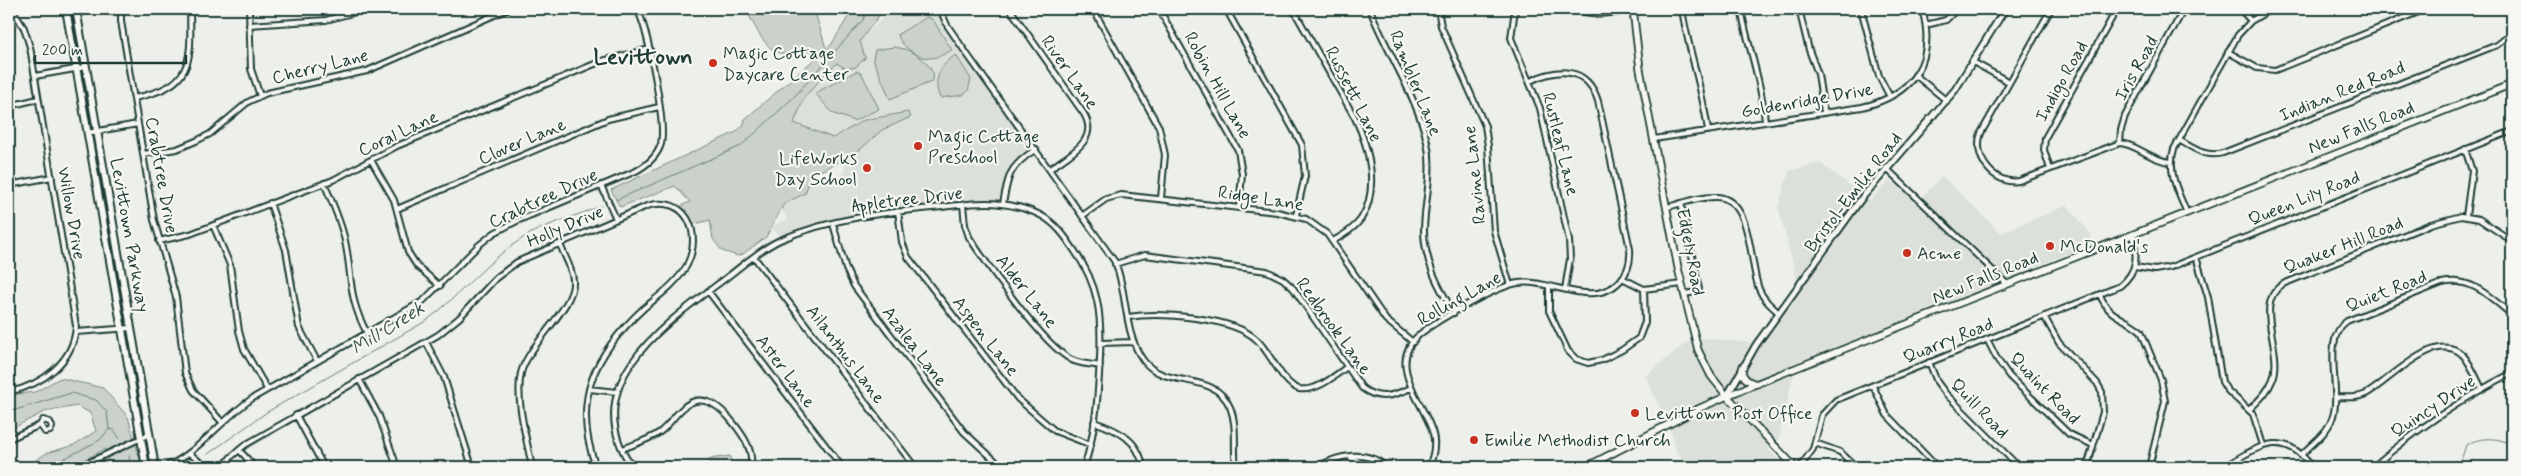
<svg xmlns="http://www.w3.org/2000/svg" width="2521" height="476" font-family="Mynerve,sans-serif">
<rect width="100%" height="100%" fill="#edefea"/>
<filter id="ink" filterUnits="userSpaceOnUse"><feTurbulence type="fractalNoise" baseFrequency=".02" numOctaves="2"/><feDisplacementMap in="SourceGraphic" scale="10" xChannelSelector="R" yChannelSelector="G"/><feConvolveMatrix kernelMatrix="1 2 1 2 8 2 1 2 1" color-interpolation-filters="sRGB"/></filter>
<g filter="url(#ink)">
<path fill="#dce0db" d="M892,9H936L950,35L1028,144V150L1014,161L1006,172L999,200L866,212L781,237L771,227L788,219L781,209L784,204L818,176L836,179L844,172L845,164L780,120Z
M1820,163L1870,200L1890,180L1917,202L1942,176L2001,233L2067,205L2091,234L2092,244L1796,363L1779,438L1768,449L1785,467H1700L1692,459L1685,463L1676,451L1670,428L1645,376L1687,342L1702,338L1763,344L1800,291L1778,207L1789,171Z"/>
<path fill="#cbd2cc" stroke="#758880" d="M766,9H814L826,48C780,59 771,60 749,15Z
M853,9H884L860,41L865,58L856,67L846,69L837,63L805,96L794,123L833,138L864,120L908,112L911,117L882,130L855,154L812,175L805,193L784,204L766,237L743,254L738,256L722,251L713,239L710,220L695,224L679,207L690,202L675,186L620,207L611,190L736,132L743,126L745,119L831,45Z
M927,17L933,20L952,50C945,54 938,58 929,58C918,58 899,45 898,34Z
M894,47C912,49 926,58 934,75L931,82L890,99L873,59L875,50Z
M956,55L971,79L968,91L963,95L940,98C932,80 940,64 956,55Z
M857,71L862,74L879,109L854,121L832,113L815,93Z
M60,378L103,388L128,417L142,467H109L105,449L70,467H25L47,453L74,445L96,431L90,413L77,406L44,412L9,430V395L35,392Z
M730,456L731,466L710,467L709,459Z"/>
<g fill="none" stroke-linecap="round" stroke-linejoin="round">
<path stroke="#6c7e77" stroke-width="1" d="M616,200L741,146L794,97L863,20L867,9
M9,412L71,393L96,400L107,412L109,429L100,440L48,467
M109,429L114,430L120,439
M208,454L267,412L426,321C461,295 488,259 526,236C548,223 577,216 601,206
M129,456L131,467
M2459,467L2466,445C2480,437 2494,437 2509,443L2512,441"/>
<defs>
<path id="minor" d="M121,9V21L154,220L176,297L185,373L193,390L222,422
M249,9L251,69L260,96
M940,9L947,25L962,47L1115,262C1128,293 1123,332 1143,360C1165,390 1214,370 1230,407C1238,426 1233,448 1236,467
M1010,9L1084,114C1100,141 1068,155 1050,169
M1093,9L1159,127L1165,155L1161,198
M1159,9L1238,150L1242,174L1239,208
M1226,9L1302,145L1305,176L1296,215
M1293,9L1355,118C1369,147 1380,190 1361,219C1354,229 1343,235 1333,241
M1370,9C1386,51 1418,98 1427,142C1434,172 1424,202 1424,232C1425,263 1439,288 1454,313
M1438,9L1441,26L1485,126L1488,146L1494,231L1510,285
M1515,9L1511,38L1540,108L1569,240L1570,259L1565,289
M1566,9L1598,14L1633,11
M1682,9C1688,50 1703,89 1708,131
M1741,9C1748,47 1762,83 1765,122
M1799,9L1809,50L1818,74L1824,113
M1861,9L1879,76L1890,97
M2051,9L1981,133C1972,157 1994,185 2019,181L2120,143C2137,144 2149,160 2171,162
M2240,9L2251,21
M249,25L326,20L367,9
M1926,25L1946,20L1957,9
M2228,52L2257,68L2275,70L2426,9
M1973,62L2009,82
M1915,75L1947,101
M35,76L86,67
M134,98C194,86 191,62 190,9
M9,106L38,99
M87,133L138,124
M1654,139L1862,107C1913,95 1937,61 1922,9
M2179,140C2193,148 2206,158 2223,153L2497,45L2512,33
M2120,143L2121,130L2125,116L2184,9
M2465,149L2472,171L2466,216
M143,154L177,149L196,141L210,134L248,102L267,93L367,71L508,9
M371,160L394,200L408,252L417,266L440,286
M1886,168L2007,284
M2050,169L2044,150L2045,138L2117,9
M324,183C332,202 341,221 345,241C353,278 347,296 367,333
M9,185L52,177
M601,185L616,219
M270,203L286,250L299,327L317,361
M1681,203L1699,289L1697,292L1684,294
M1003,204C1008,174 1010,166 1036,149
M963,205L965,225L969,237C988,266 1042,343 1070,359C1078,364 1090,364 1100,366
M1668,207C1683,203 1701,196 1717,197C1753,199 1749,264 1759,289C1763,299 1771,306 1779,313
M397,209L608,119L659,107
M898,211L902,242L908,257L1018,399L1055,431L1091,445
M2187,213C2178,192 2167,172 2174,149L2238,35L2251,21L2271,9
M1082,216L1106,199L1121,195L1277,212L1306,219L1327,234L1386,320L1413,342
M833,224L846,269L854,286L964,432L1002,467
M213,225L230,265L239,331L244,349L267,389
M159,241L190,234L333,180L397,146L602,61L650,49
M754,257L915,467
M2196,257L2208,297L2222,382L2227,390L2253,414L2263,445
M1115,264L1145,255L1267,271L1283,279L1293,288L1362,388C1379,401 1393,396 1411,388
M2135,267L2155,270L2171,267L2512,131
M1622,278L1644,289L1682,284
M1549,286V311L1568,351L1576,359L1588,363L1602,360L1622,350L1639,338L1645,322L1644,289
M9,289L12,305L9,314
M708,291L842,467
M2100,295C2110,319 2124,316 2141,331L2161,380L2165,401L2149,467
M2044,316L2059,343L2097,383L2102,392L2103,412L2087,467
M1128,317C1159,312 1234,317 1257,340C1270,352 1283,385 1299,389C1317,392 1334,376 1347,367
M76,332L131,328
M1987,339L1997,359L2009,376L2069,434L2093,445
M426,342L444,377L472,467
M1101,343L1134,342
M1929,362L1937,382L1946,394L2019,467
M359,379L379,416L397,467
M1873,386L1887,415L1937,467
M589,389L617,392
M9,392C42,385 74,362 76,326L30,47L24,28L12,9
M2335,397C2345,397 2356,399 2366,394C2390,381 2435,328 2463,355C2471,364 2477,379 2482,389
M2249,410C2259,400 2268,392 2273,379C2284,350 2252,304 2283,284L2431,224L2461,216L2479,219L2512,241
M296,415L324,467
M1094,422C1118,430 1139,440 1143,467
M9,439L40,425L43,420L50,422L52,427L50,431L45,432L40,425
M1815,443L1840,452L1856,467
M622,449C635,444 649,440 660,432C669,425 674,416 682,409C702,389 722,408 735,425C745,438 753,450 751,467
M239,450L255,467
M189,453L206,467
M2302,454C2312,444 2327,433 2332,419C2343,391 2320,339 2347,321L2442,283C2472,276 2491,298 2512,315
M1351,458L1372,467
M79,467L150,434
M164,467C192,459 225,416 253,398L423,301L479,245L494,233L517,221L636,171C647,165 657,157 661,144C666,124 648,28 637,9
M223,467L231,457L245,445L438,335L459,318L496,278L517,262L647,206C686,194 703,233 687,265C678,282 659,296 644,308C594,354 571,400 596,467
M532,467C527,440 515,400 521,373C528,344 576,307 573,280C572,267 564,256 560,244
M632,467C577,387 660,327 718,284C738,270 758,250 780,240C831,218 887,212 942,207C961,205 982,201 1001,204C1014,205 1031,210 1042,216C1056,224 1065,236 1074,250C1099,285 1102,315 1100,358C1098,395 1096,432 1084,467
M1318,467C1337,455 1368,449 1386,467
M1429,467C1433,457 1436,445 1433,434C1425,403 1384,364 1420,334C1437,320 1497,286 1518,283C1550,278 1593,310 1620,281C1628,272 1631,261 1630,249L1598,101C1587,66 1558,68 1530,81
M1800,467L1813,449L1822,415L1836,400L2120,286C2138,271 2138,256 2132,235
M2224,467C2258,447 2283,427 2312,467
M2373,467C2414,431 2463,398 2512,373"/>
<path id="tertiary" d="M1727,396L1756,345L1861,199L1955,90L2005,9"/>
<path id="secondary" d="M1633,9L1640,69L1678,268L1698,350L1711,376L1727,396L1795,467
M1743,366C1740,376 1747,382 1757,384
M1586,467L1700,408L1743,389L2512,84"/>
<path id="primary" d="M66,9L146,467
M76,9L155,467"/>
</defs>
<use href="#minor" stroke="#1f3d34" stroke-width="8"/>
<use href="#tertiary" stroke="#1f3d34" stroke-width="9"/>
<use href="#secondary" stroke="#1f3d34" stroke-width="9"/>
<use href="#primary" stroke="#1f3d34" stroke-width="10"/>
<use href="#minor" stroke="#f6f6f2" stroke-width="4"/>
<use href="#tertiary" stroke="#f6f6f2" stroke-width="5"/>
<use href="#secondary" stroke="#f6f6f2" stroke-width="5.5"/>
<use href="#primary" stroke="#f6f6f2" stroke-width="6"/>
</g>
</g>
<g fill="#c8321e" stroke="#f6f6f2" stroke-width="2">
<circle cx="713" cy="63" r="5"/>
<circle cx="918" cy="146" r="5"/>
<circle cx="867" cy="168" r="5"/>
<circle cx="2050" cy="246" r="5"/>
<circle cx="1907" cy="253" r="5"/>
<circle cx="1635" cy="413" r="5"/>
<circle cx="1474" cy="440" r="5"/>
</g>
<g text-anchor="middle" stroke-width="4.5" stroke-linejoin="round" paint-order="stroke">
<g font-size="18" fill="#1f3d34" stroke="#f6f6f2" text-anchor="start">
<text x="723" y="59">Magic Cottage<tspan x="723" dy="21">Daycare Center</tspan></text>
<text x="928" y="142">Magic Cottage<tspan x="928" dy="21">Preschool</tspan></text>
<text x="857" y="164" text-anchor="end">LifeWorks<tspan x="857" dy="21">Day School</tspan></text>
<text x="2060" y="252">McDonald's</text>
<text x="1917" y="259">Acme</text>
<text x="1645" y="419">Levittown Post Office</text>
<text x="1484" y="446">Emilie Methodist Church</text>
</g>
<g font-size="18" fill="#1f3d34" stroke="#f6f6f2">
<text transform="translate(320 66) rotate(-14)" y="6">Cherry Lane</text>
<text transform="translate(2136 68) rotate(-61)" y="6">Iris Road</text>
<text transform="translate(1070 72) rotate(55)" y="6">River Lane</text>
<text transform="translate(2061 81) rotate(-61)" y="6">Indigo Road</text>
<text transform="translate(1416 83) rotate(68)" y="6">Rambler Lane</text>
<text transform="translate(1218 85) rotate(61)" y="6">Robin Hill Lane</text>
<text transform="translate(2342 91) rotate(-22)" y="6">Indian Red Road</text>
<text transform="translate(1354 94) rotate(63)" y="6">Russett Lane</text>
<text transform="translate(1807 100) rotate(-10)" y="6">Goldenridge Drive</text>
<text transform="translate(2361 127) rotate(-22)" y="6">New Falls Road</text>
<text transform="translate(398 133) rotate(-25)" y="6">Coral Lane</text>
<text transform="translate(522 141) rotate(-23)" y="6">Clover Lane</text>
<text transform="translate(1561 144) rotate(76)" y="6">Rustleaf Lane</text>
<text transform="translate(162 175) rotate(80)" y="6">Crabtree Drive</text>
<text transform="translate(1474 175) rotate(-96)" y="6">Ravine Lane</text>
<text transform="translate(1853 192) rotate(-52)" y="6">Bristol-Emilie Road</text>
<text transform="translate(543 198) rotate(-25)" y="6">Crabtree Drive</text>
<text transform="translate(1261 198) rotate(9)" y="6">Ridge Lane</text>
<text transform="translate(2304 198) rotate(-22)" y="6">Queen Lily Road</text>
<text transform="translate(907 199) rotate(-7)" y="6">Appletree Drive</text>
<text transform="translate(72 213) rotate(80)" y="6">Willow Drive</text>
<text transform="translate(565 226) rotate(-23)" y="6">Holly Drive</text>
<text transform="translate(130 235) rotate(80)" y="6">Levittown Parkway</text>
<text transform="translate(2343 245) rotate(-22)" y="6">Quaker Hill Road</text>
<text transform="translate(1691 252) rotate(79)" y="6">Edgely Road</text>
<text transform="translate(1985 277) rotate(-22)" y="6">New Falls Road</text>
<text transform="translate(1027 291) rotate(52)" y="6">Alder Lane</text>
<text transform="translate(2386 291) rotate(-22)" y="6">Quiet Road</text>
<text transform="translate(1459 298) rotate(-29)" y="6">Rolling Lane</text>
<text transform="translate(1334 326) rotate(54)" y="6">Redbrook Lane</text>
<text transform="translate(986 336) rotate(52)" y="6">Aspen Lane</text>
<text transform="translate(1948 340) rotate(-22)" y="6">Quarry Road</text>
<text transform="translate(915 346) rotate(53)" y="6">Azalea Lane</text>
<text transform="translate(846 354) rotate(53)" y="6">Ailanthus Lane</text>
<text transform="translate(786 371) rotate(53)" y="6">Aster Lane</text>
<text transform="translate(2045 388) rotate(46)" y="6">Quaint Road</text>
<text transform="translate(2433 406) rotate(-34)" y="6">Quincy Drive</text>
<text transform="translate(1980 408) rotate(46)" y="6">Quill Road</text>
</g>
<g font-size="19" font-style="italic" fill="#3f5850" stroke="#f6f6f2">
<text transform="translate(387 327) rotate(-32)" y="7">Mill Creek</text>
</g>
<g font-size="22" font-weight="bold" fill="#1f3d34" stroke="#f6f6f2">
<text x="643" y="64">Levittown</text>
</g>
</g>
<rect width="2521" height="476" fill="none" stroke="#f6f6f2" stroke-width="30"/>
<rect x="15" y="15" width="2491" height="446" fill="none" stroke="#1f3d34" stroke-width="2" filter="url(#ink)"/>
<path d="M35 55v8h151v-8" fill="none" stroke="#1f3d34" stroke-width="2.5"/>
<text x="42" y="55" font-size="15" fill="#1f3d34" stroke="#f6f6f2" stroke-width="4" paint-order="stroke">200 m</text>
</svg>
